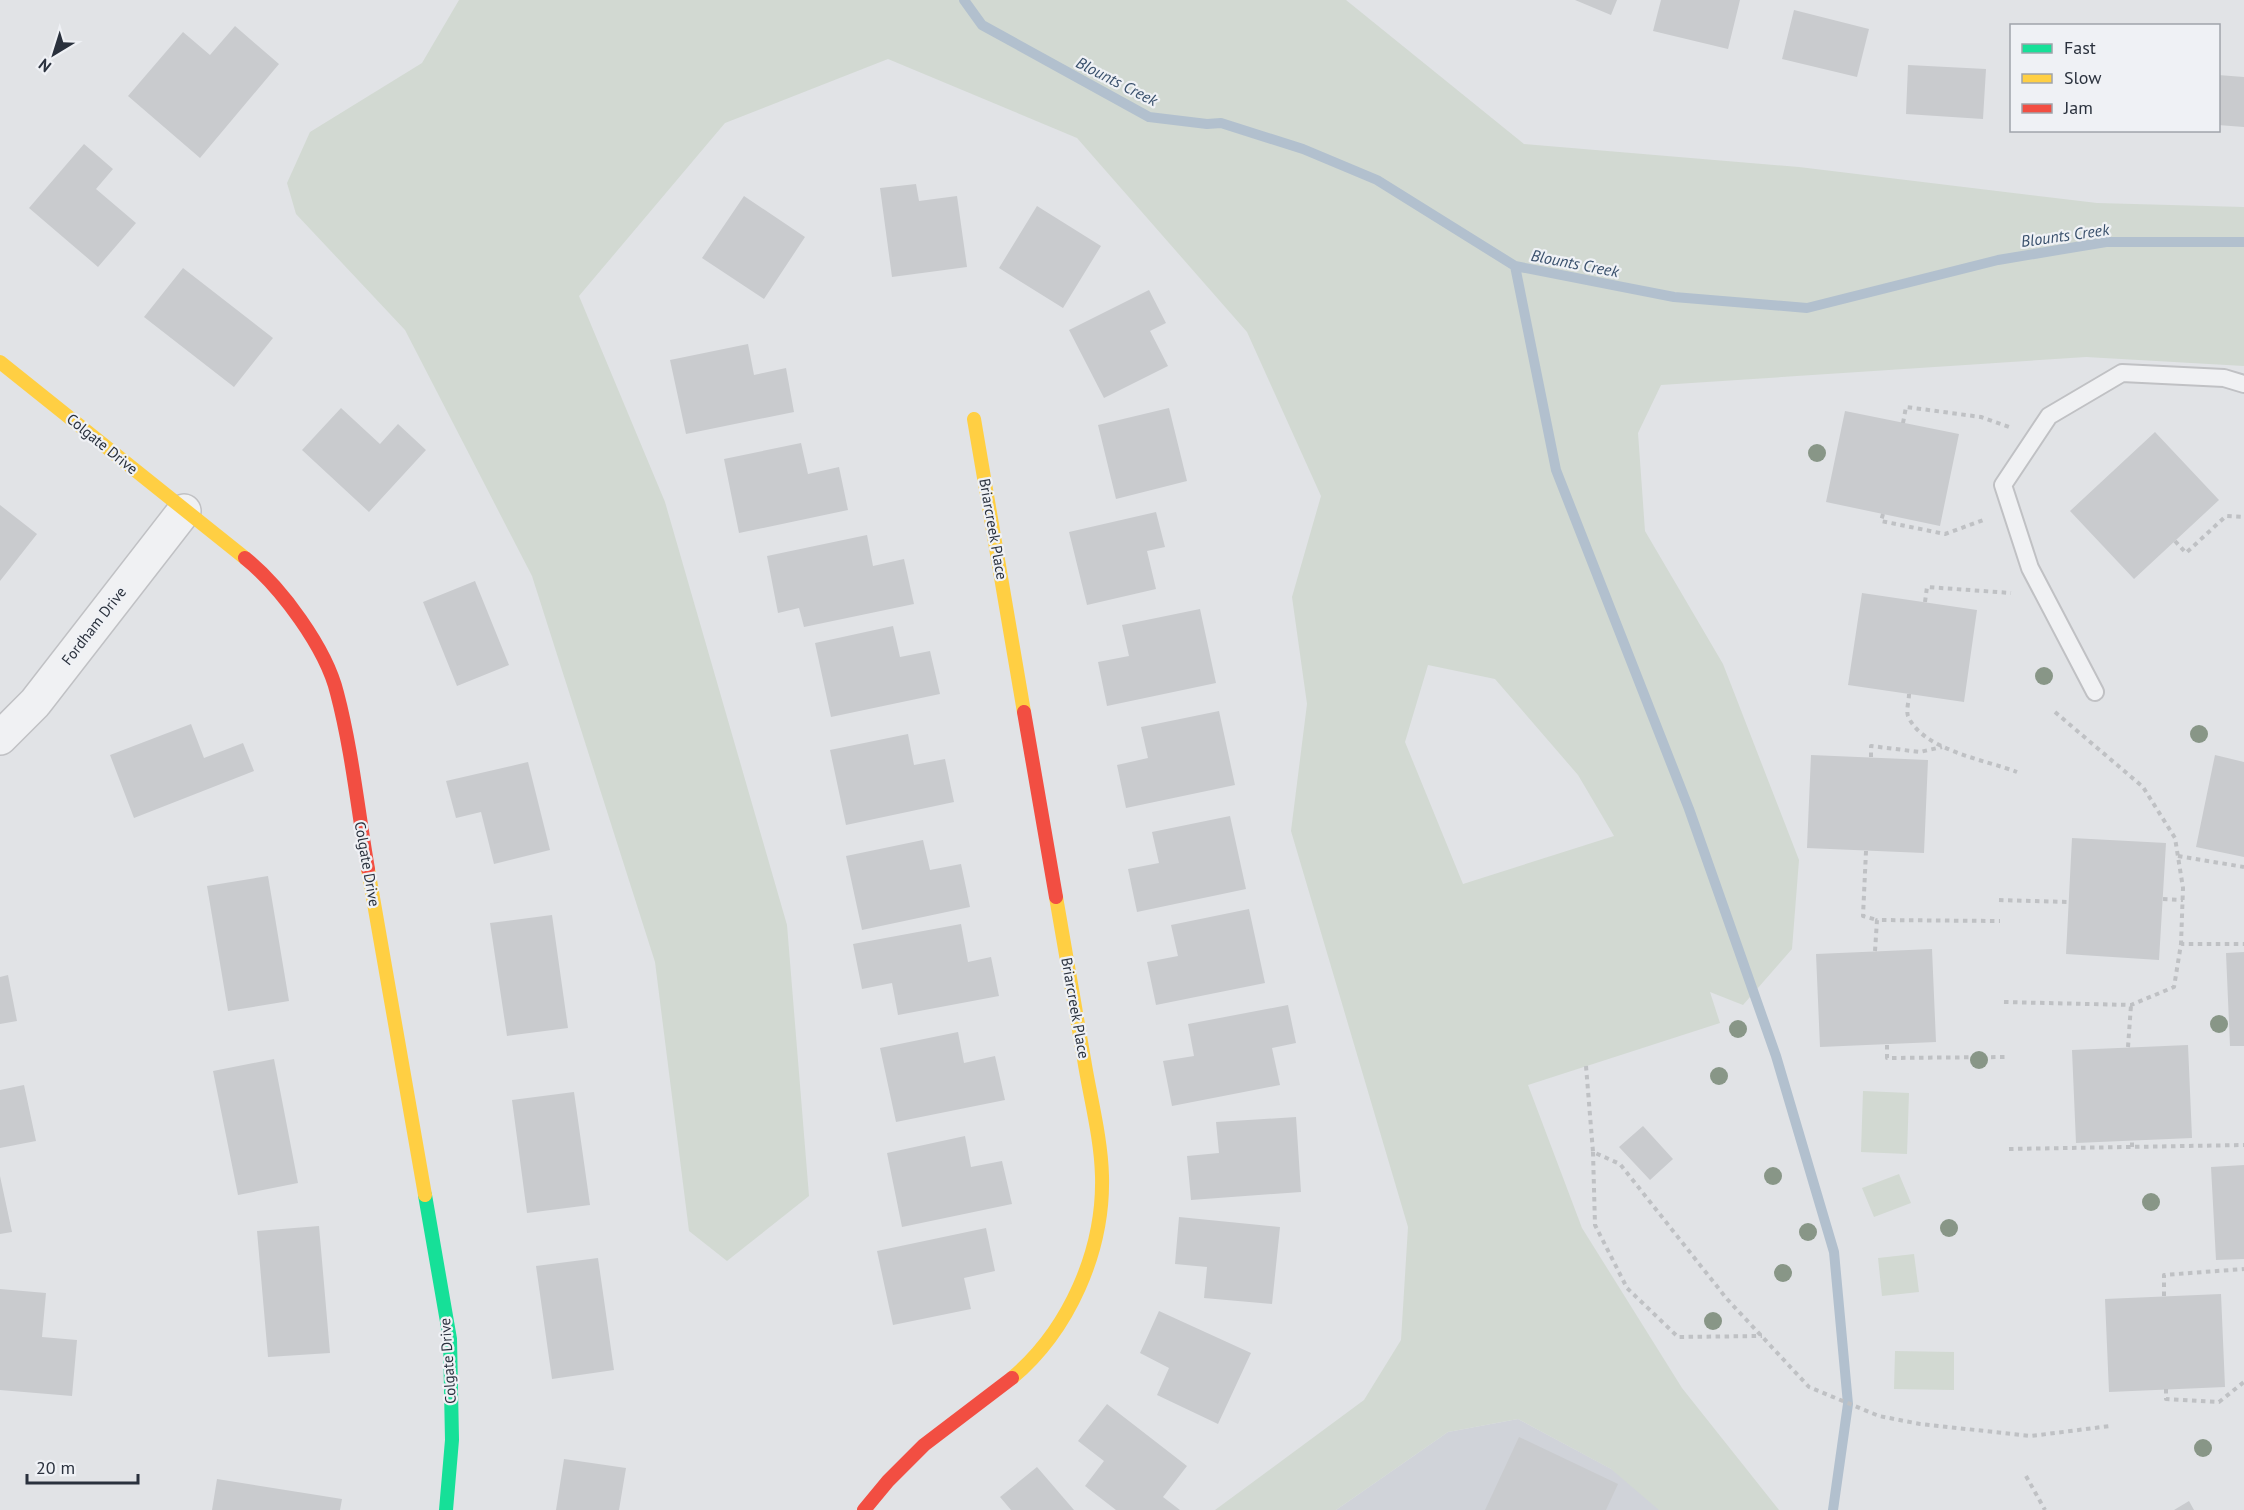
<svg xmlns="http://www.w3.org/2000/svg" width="2244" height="1510" font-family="'PT Sans',sans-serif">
<rect width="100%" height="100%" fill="#e1e3e6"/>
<path fill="#d0d3d9" d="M1518,1419L1688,1510H1336L1448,1432Z"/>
<path fill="#d2d9d2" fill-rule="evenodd" d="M459,0H1346L1524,144L1799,167L2097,203L2244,207V366L2086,357L1661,385L1638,433L1645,531L1723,664L1799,860L1792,949L1743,1005L1710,992L1720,1023L1528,1085L1582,1228L1682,1388L1779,1510H1659L1611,1469L1518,1419L1448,1432L1336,1510H1215L1364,1400L1401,1340L1408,1227L1291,831L1307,704L1292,597L1321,496L1247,332L1077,138L888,59L725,123L579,296L665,502L787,925L809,1196L727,1261L689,1231L655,962L532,576L405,330L296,214L287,183L310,132L422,63ZM1428,665L1495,679L1578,775L1614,836L1463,884L1405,742Z
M1863,1091L1909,1093L1907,1154L1861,1152Z
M1899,1174L1911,1203L1874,1217L1862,1188Z
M1914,1254L1919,1292L1882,1296L1878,1258Z
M1895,1351L1954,1352V1390L1894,1389Z"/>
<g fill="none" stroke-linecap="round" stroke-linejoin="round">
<path stroke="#b2c0ce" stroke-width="10" d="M964,0L982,25L1149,117L1207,124L1221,123L1303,149L1377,180L1515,266L1674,297L1807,308L1998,260L2106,242H2244
M1515,266L1556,470L1689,809L1776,1056L1834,1252L1848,1404L1833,1510"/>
</g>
<path fill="#c9cbce" d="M1575,0H1617L1611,15Z
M1661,0H1740L1728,49L1653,31Z
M1794,10L1869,29L1857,77L1782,59Z
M235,26L279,64L200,158L128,96L183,32L210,55Z
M1908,65L1986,69L1983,119L1906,114Z
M2218,75L2244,77V127L2218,125Z
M84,144L113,169L96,189L136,223L98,267L29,208Z
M916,184L919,201L957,196L967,267L892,277L880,188Z
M744,196L805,237L764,299L702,258Z
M1037,206L1101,246L1063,308L999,268Z
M183,268L273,338L234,387L144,317Z
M1149,290L1166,323L1150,331L1168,366L1104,398L1069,330Z
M748,344L754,375L786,368L794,412L686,434L670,360Z
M341,408L380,444L398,424L426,450L369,512L302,450Z
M1169,408L1187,481L1116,499L1098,425Z
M1845,411L1959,434L1940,526L1826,502Z
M2155,432L2219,500L2134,579L2070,511Z
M801,443L808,474L839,467L848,510L739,533L724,459Z
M0,505L37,534L0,581Z
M1156,512L1165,547L1147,551L1156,589L1087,605L1069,532Z
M867,535L873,566L904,559L914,604L804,627L799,608L778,613L767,556Z
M475,581L509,665L457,686L423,602Z
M1862,593L1977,610L1964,702L1848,685Z
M1200,609L1216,683L1107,706L1098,662L1129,656L1122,625Z
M893,626L900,657L930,651L940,694L831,717L815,643Z
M1219,711L1235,785L1126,808L1117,765L1148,758L1141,727Z
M191,724L204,758L243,743L254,771L134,818L110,755Z
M908,734L914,765L945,759L954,802L846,825L830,750Z
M1811,755L1928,760L1924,853L1807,848Z
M2215,755L2244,762V857L2196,847Z
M528,762L550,850L494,864L481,812L456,818L446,781Z
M1230,816L1246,889L1137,912L1128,869L1159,863L1152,832Z
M2072,838L2166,843L2159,960L2066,954Z
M923,840L930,870L961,864L970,907L862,930L846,856Z
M268,876L289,1001L228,1011L207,886Z
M1249,909L1265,983L1156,1005L1147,962L1178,956L1171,925Z
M552,915L568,1028L507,1036L490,923Z
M961,924L968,962L991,957L999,996L898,1015L892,983L862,989L853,944Z
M1932,949L1936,1042L1820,1047L1816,954Z
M2244,952V1046H2230L2226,953Z
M8,975L17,1021L0,1024V977Z
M1288,1005L1296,1043L1272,1048L1280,1085L1172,1106L1163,1061L1194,1056L1188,1024Z
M958,1032L964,1063L995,1056L1005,1100L896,1122L880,1048Z
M2188,1045L2192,1138L2076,1143L2072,1050Z
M274,1059L298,1183L238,1195L213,1071Z
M24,1085L36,1141L0,1148V1090Z
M574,1092L590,1205L527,1213L512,1100Z
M1296,1117L1301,1192L1191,1200L1187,1156L1219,1153L1216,1122Z
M1643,1126L1673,1159L1650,1180L1619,1147Z
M965,1136L971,1167L1002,1161L1012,1204L902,1227L887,1153Z
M2244,1165V1259L2216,1260L2211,1167Z
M0,1176L12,1232L0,1234Z
M1179,1217L1280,1227L1272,1304L1204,1298L1207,1267L1175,1264Z
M319,1226L330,1353L268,1357L257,1231Z
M986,1228L995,1271L964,1278L971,1309L893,1325L877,1251Z
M598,1258L614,1370L552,1379L536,1266Z
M0,1289L46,1293L42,1337L77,1340L72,1396L0,1390Z
M2221,1294L2225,1387L2109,1392L2105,1299Z
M1159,1311L1251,1353L1218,1424L1157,1395L1169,1368L1140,1353Z
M1107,1404L1187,1466L1163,1497L1180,1510H1116L1085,1486L1104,1461L1078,1441Z
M1519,1437L1618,1484L1606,1510H1485Z
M564,1459L626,1468L619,1510H556Z
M1037,1467L1074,1510H1011L1000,1497Z
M217,1479L342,1499L340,1510H212Z
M2189,1501L2194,1510H2174Z"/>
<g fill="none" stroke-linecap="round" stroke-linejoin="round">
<defs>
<path id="lane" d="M2095,692L2030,568L2003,485L2049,416L2122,373L2224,378L2244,384"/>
<path id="street" d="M0,738L35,703L184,511"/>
</defs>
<use href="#lane" stroke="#c0c1c4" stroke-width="20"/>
<use href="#street" stroke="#c0c1c4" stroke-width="36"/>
<path stroke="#bfc1c4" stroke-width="4" stroke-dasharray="4.5 4.5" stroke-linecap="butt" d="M1903,423L1906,407L1981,417L2009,427
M1883,514L1881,521L1945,534L1986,519
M2175,541L2186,553L2226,516L2244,517
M1925,602L1927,587L2011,593
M1909,694C1909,701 1906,710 1908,716C1922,750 1986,760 2017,772
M2055,712L2143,787L2175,838L2183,888L2181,944
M1871,757V746L1920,752L1942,747
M1866,851L1863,916L1877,920
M2178,856L2244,867
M2163,899L2183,900
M1999,900L2069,902
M1875,951L1877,920L2000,921
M2004,1002L2131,1005L2174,987L2181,944H2244
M1887,1045V1058L2006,1057
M2128,1047L2131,1005
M1586,1066L1593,1152L1620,1164L1727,1299L1809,1387L1879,1416L1920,1424L2031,1436L2110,1426
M2132,1147V1140
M2009,1149L2244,1145
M1593,1152L1595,1225L1627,1288L1678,1337L1762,1336
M2164,1296V1275L2244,1269
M2166,1389V1399L2219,1402L2244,1382
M2026,1476L2045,1510"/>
<use href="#lane" stroke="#f0f1f3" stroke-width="16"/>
<use href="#street" stroke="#f0f1f3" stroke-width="33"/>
<path stroke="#16e098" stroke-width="14" d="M425,1195L450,1339L452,1440L446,1510"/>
<path stroke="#ffcf43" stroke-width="14" d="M0,362L245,558
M974,419L1024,712
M368,869L425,1195
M1012,1378C1069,1330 1104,1251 1102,1176C1101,1137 1090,1097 1084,1059C1075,1005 1065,951 1056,897"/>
<path stroke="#f24e42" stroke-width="14" d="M245,558C281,587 326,648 337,693C352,750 358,811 368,869
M1024,712L1056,897
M864,1510L888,1481L924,1445L1012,1378"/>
</g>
<g fill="#889687">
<circle cx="1817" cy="453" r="9"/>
<circle cx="2044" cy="676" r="9"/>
<circle cx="2199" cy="734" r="9"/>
<circle cx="2219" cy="1024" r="9"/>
<circle cx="1738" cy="1029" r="9"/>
<circle cx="1979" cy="1060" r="9"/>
<circle cx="1719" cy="1076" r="9"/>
<circle cx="1773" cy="1176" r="9"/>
<circle cx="2151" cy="1202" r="9"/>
<circle cx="1949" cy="1228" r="9"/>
<circle cx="1808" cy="1232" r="9"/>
<circle cx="1783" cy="1273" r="9"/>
<circle cx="1713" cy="1321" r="9"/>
<circle cx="2203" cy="1448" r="9"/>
</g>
<g text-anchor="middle" stroke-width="4.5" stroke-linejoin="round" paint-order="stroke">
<g font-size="15" fill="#2a313d" stroke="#eff1f5">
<text transform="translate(102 444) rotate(39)" y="5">Colgate Drive</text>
<text transform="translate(993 529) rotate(80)" y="5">Briarcreek Place</text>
<text transform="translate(94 626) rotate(-52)" y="5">Fordham Drive</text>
<text transform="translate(367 864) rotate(80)" y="5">Colgate Drive</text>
<text transform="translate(1075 1008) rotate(80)" y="5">Briarcreek Place</text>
<text transform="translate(448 1361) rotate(-94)" y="5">Colgate Drive</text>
</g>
<g font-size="16" font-style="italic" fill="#39506c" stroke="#eff1f5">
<text transform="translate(1117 81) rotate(27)" y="6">Blounts Creek</text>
<text transform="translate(2065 235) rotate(-8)" y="6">Blounts Creek</text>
<text transform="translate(1575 263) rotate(11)" y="6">Blounts Creek</text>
</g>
</g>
<rect x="2010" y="24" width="210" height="108" fill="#eff1f5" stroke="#a0a4ab" stroke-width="1.5"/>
<rect x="2022" y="44" width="30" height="9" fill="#16e098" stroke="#a0a4ab" stroke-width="1.5"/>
<text x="2064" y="54" font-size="18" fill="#2a313d">Fast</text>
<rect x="2022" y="74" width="30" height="9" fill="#ffcf43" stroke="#a0a4ab" stroke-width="1.5"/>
<text x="2064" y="84" font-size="18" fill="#2a313d">Slow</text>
<rect x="2022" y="104" width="30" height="9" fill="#f24e42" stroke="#a0a4ab" stroke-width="1.5"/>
<text x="2064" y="114" font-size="18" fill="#2a313d">Jam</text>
<g transform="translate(54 54) rotate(218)" stroke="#eff1f5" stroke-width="4.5" paint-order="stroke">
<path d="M0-4.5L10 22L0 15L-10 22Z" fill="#2a313d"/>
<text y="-9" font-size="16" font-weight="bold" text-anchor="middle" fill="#2a313d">N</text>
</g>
<path d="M27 1474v9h111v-9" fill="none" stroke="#2a313d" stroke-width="3"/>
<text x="36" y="1474" font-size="18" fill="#2a313d" stroke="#eff1f5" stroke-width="4.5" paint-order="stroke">20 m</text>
</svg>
